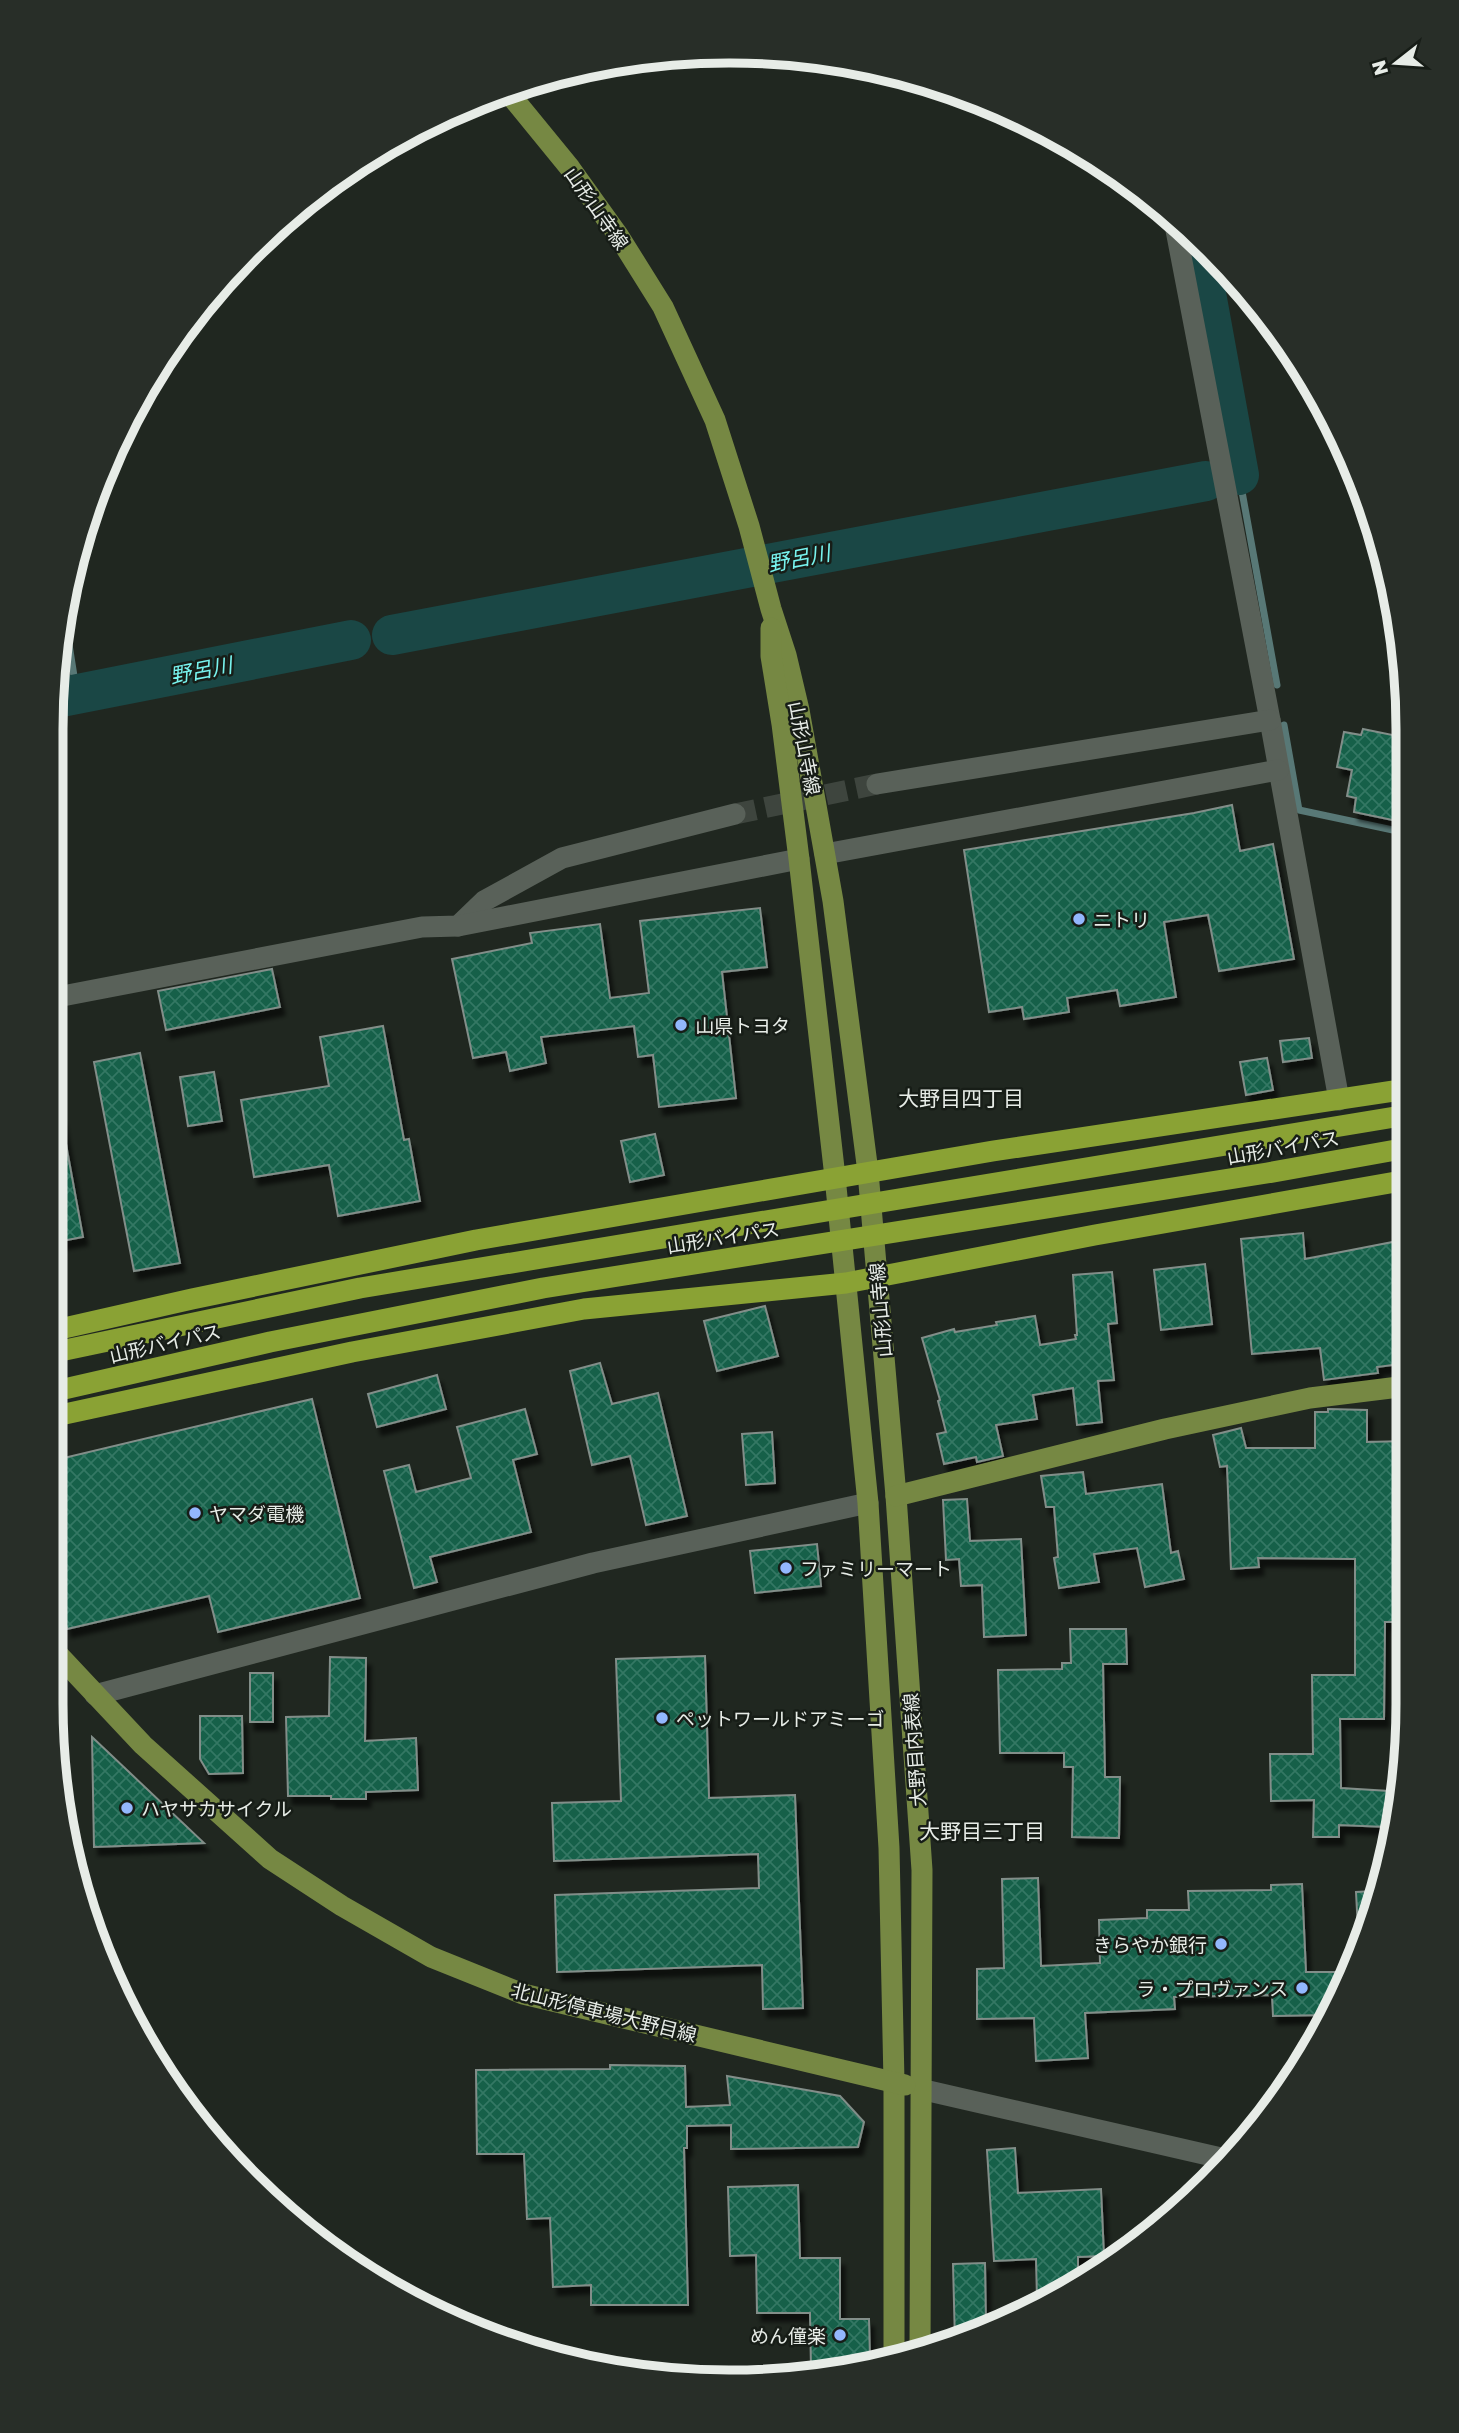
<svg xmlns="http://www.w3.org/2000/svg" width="1459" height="2433" font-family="'Golos Text','Noto Sans JP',sans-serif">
<defs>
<pattern id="building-cross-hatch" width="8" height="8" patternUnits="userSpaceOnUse" patternTransform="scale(1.75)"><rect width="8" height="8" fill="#126049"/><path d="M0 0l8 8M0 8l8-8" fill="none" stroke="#347763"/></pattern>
<filter id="shadow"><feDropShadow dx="4.5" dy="8" stdDeviation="2" flood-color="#0009"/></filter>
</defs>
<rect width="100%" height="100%" fill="#202720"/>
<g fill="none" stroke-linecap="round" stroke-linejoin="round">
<g stroke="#587876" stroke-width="7">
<path d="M1239,475L1277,685"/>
<path d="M65,619L77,695"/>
<path d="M1284,725L1299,810L1407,833"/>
</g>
<g stroke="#1a4745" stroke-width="40">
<path d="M1197,244L1239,475"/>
<path d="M392,635L1206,481"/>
<path d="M52,699L351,640"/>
</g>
</g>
<g fill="url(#building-cross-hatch)" stroke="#828e89" stroke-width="2" filter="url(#shadow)">
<path d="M1363,729L1407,738V823L1354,812L1356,798L1347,796L1352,770L1337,767L1344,732L1361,735Z"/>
<path d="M1232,805L1240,851L1273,844L1294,959L1219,971L1208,915L1164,922L1176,997L1120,1006L1117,990L1067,998L1069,1012L1024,1019L1022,1007L989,1012L964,850L1194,813Z"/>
<path d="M760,908L767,967L722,972L736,1098L659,1107L653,1055L638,1057L634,1026L541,1037L546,1063L510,1071L506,1052L473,1058L452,959L532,943L530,933L600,924L610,998L649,993L640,921Z"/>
<path d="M272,969L280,1007L166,1030L158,991Z"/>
<path d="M383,1026L404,1140L409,1139L420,1201L338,1216L329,1165L254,1177L241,1100L329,1086L320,1037Z"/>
<path d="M1309,1038L1312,1058L1283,1062L1280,1041Z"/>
<path d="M140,1053L180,1263L134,1271L94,1062Z"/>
<path d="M1267,1058L1273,1090L1246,1095L1240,1062Z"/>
<path d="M214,1072L222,1121L188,1126L180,1077Z"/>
<path d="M61,1117L83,1237L51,1243L52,1118Z"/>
<path d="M655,1134L664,1175L630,1182L621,1141Z"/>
<path d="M1303,1233L1305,1259L1403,1240L1407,1261V1363L1377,1367L1378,1373L1324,1380L1320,1348L1252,1354L1241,1239Z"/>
<path d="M1205,1264L1212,1324L1161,1330L1154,1270Z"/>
<path d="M1112,1272L1117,1323L1108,1324L1114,1380L1098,1381L1102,1422L1077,1425L1073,1388L1033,1395L1037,1419L996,1425L1003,1456L977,1462L976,1457L944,1464L937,1434L946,1432L938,1401L940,1400L922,1338L954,1329L955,1332L997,1325L996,1322L1035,1316L1040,1345L1076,1339L1075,1335H1077L1073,1275Z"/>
<path d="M765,1306L778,1356L717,1371L704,1321Z"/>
<path d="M600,1363L612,1404L658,1393L687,1516L646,1525L630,1456L592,1465L570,1371Z"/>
<path d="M437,1375L446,1409L377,1427L368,1394Z"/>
<path d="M312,1399L360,1598L218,1632L209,1596L67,1629L51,1564V1461Z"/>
<path d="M525,1409L537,1454L513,1460L531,1532L430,1557L437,1582L414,1588L384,1471L409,1465L416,1492L471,1478L457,1427Z"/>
<path d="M1328,1409L1367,1410V1442L1407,1441V1622H1385L1384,1719H1340L1341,1788L1389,1791L1387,1827L1339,1825V1837H1313L1314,1800L1271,1801L1270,1754H1313L1312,1675H1355V1559L1258,1558L1259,1567L1231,1569L1227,1466L1220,1467L1213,1435L1241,1428L1246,1448H1315V1412H1328Z"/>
<path d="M772,1432L775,1483L746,1485L742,1434Z"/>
<path d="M1083,1472L1086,1494L1162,1484L1171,1553L1178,1551L1184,1579L1145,1587L1137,1548L1094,1554L1099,1582L1059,1588L1054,1558L1058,1557L1054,1507H1046L1041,1476Z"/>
<path d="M967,1499L970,1541L1021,1539L1026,1635L984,1637L982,1585L961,1586L959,1559L946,1560L943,1500Z"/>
<path d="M817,1544L821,1586L755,1593L750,1551Z"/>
<path d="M1070,1629H1126L1127,1664H1103L1105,1777H1120L1119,1838L1072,1837L1073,1767H1064V1753H1000L998,1670L1062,1669V1663H1071Z"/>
<path d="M705,1656L709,1798L795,1795L803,2008L763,2009L762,1965L557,1972L555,1895L759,1888L758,1854L554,1861L552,1803L621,1801L616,1659Z"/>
<path d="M330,1657L366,1658L365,1741L416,1738L418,1790L366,1792V1799H331V1796H288L286,1717L329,1716Z"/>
<rect x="250" y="1673" width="23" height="49"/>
<path d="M200,1716H242L243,1773L209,1774L200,1759Z"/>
<path d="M92,1737L204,1843L94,1847Z"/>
<path d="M1038,1878L1041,1966L1100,1963L1099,1920L1147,1918V1910H1189L1188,1891L1271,1890V1885L1302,1884L1306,1972H1348L1326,2015L1273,2016L1272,1995L1174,1997L1175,2009L1085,2013L1088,2058L1036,2061L1034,2018L977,2019V1969L1004,1968L1002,1879Z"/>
<path d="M1375,1891L1376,1903L1372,1922L1359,1949L1356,1892Z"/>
<path d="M610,2065L685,2066L686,2107L730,2105L727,2076L840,2096L864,2122L858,2147L731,2149V2125L687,2126V2148H684L688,2305H591V2285L553,2287L550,2218L527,2219L524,2154H477L476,2070L610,2069Z"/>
<path d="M1015,2148L1018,2193L1101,2189L1104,2256L1078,2257V2277L1037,2299L1036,2259L994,2261L987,2150Z"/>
<path d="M798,2185L800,2258H840V2319H869L870,2359L811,2369L810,2313H757L756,2255L730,2256L728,2187Z"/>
<path d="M985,2263L986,2326L955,2342L953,2264Z"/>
</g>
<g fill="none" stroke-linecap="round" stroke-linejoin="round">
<path stroke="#3e453e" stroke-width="21" stroke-dasharray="21 10" stroke-linecap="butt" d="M735,814L877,784"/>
<g stroke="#596159" stroke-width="21">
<path d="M1175,225L1270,720L1339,1100"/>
<path d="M877,784L1270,720"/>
<path d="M825,854L1278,770"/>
<path d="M458,926L484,901L562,858L735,814"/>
<path d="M52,998L422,927L458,926L799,859"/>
<path d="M95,1695L593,1563L868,1503"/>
<path d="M920,2089L1221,2158"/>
</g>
<g stroke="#768843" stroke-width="21">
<path d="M507,91L570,168L618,235L663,307L715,420L749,526L771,609L786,655L799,710L833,901L868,1172L896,1496L922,1870L920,2351"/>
<path d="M771,628V656L782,724L799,859L835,1177L868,1503L889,1848L894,2082V2355"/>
<path d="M896,1496L1165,1429L1310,1398L1407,1386"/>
<path d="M51,1647L143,1745L270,1859L342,1906L431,1957L523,1994L905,2085"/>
</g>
<g stroke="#8aa234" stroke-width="21">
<path d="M51,1331L192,1299L476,1240L993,1151L1407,1089"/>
<path d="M51,1353L360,1288L1407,1115"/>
<path d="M51,1392L270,1342L543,1288L1267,1173L1407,1148"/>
<path d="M51,1417L352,1352L584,1309L846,1283L1095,1235L1407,1180"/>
</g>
</g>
<g fill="#93b7fd" stroke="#171d17" stroke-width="2.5">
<circle cx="1079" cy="919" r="7"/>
<circle cx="681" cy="1025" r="7"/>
<circle cx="195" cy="1513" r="7"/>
<circle cx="786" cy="1568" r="7"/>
<circle cx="662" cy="1718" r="7"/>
<circle cx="127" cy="1808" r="7"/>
<circle cx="1221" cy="1944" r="7"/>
<circle cx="1302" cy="1988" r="7"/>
<circle cx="840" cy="2335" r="7"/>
</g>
<g text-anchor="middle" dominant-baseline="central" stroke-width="5" stroke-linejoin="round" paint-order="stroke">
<g font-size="19" fill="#e7ece7" stroke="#171d17">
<text transform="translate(597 208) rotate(55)">山形山寺線</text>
<text transform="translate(805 748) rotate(79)">山形山寺線</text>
<text transform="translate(1283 1147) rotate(-10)">山形バイパス</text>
<text transform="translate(723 1237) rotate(-9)">山形バイパス</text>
<text transform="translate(880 1310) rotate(-95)">山形山寺線</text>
<text transform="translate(165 1343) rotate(-13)">山形バイパス</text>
<text transform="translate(914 1750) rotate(-94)">大野目内表線</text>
<text transform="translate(604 2012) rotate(14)">北山形停車場大野目線</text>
</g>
<g font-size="19" fill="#e7ece7" stroke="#171d17" text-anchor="start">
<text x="1093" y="919">ニトリ</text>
<text x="695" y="1025">山県トヨタ</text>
<text x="209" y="1513">ヤマダ電機</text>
<text x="800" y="1568">ファミリーマート</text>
<text x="676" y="1718">ペットワールドアミーゴ</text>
<text x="141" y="1808">ハヤサカサイクル</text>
<text x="1207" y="1944" text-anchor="end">きらやか銀行</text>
<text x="1288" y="1988" text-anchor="end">ラ・プロヴァンス</text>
<text x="826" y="2335" text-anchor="end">めん僮楽</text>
</g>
<g font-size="21" font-style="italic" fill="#78f4ef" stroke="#171d17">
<text transform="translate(799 558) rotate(-11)">野呂川</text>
<text transform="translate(201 670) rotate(-11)">野呂川</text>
</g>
<g font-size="21" fill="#e7ece7" stroke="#171d17">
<text x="961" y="1098">大野目四丁目</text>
<text x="982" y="1831">大野目三丁目</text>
</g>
</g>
<path d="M0 0H1459V2433H0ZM729 63H730A666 666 0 0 1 1396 729V1704A666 666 0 0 1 730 2370H729A666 666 0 0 1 63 1704V729A666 666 0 0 1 729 63Z" fill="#282e28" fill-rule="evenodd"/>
<path fill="none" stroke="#e7ece7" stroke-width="9" d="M729 63H730A666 666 0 0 1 1396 729V1704A666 666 0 0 1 730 2370H729A666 666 0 0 1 63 1704V729A666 666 0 0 1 729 63Z"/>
<g transform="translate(1396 63) rotate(253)" stroke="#171d17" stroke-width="5" paint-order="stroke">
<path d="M0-5L12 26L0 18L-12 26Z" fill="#e7ece7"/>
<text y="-10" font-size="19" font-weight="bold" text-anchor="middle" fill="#e7ece7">N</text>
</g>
</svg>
